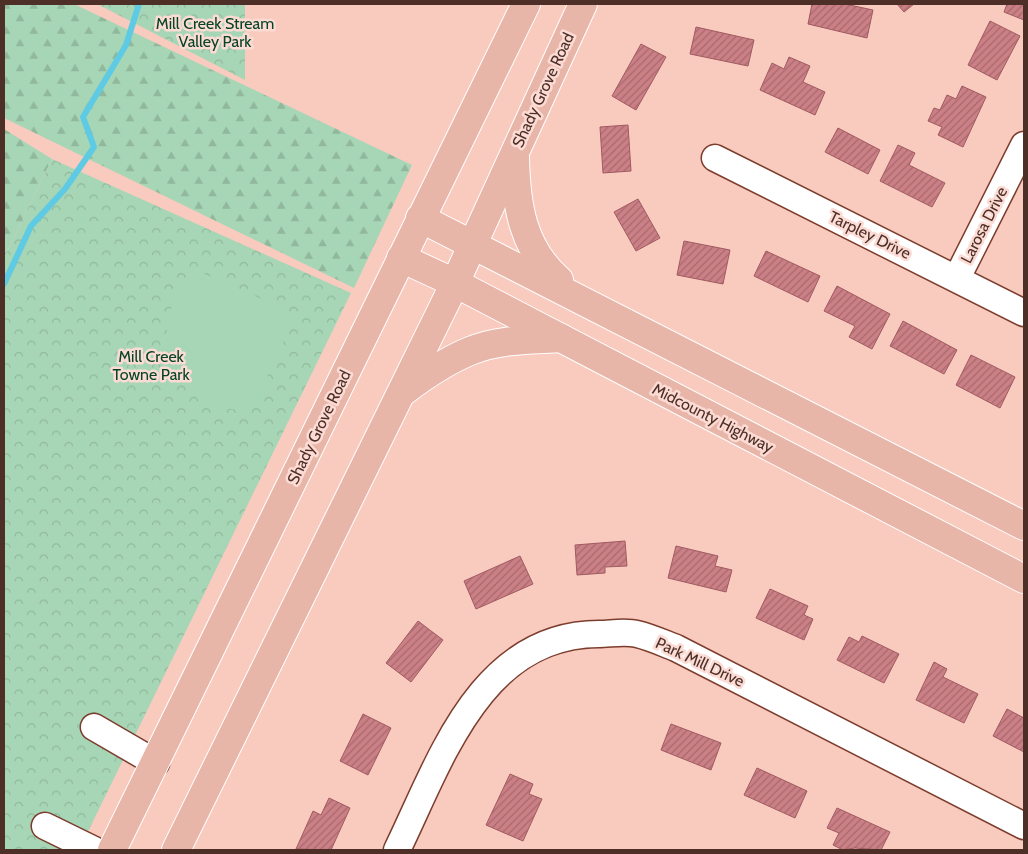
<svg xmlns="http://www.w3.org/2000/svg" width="1028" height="854" font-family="Cabin,sans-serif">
<defs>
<pattern id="forest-firs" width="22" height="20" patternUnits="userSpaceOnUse" patternTransform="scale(1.25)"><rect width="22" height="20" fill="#a7d6b6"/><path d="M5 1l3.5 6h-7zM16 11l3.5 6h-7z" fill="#91b89c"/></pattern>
<pattern id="park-crowns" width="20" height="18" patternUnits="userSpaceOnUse" patternTransform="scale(1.25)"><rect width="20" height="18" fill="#a7d6b6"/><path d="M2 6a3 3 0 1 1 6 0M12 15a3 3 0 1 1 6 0" fill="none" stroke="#91b89c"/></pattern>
<pattern id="building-hatch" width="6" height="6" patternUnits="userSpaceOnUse" patternTransform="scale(1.25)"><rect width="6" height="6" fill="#cb8086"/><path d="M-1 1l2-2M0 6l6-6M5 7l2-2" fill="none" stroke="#a7696e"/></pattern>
</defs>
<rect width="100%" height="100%" fill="#f9cabe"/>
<g fill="url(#forest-firs)">
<path d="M4,4H74L412,165L354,288L4,118Z"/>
<path d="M4,129L52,159L4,258Z"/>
</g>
<g fill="url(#park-crowns)">
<path d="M97,4H245V80Z"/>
<path d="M52,159L351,293L79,850H4V258Z"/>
</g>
<path fill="#a7d6b6" d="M200,272L296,314L254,405C247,407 238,410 231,409C186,403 153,345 173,304C178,292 192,281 200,272Z"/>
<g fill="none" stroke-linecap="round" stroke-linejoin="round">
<path stroke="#5fcae3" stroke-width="6" d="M4,284L31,226L65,189L94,147L83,117L126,45L139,4"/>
</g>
<g fill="url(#building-hatch)" stroke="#a05a60">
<path d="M812,4H845L873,10L867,38L808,24Z"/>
<path d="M897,4H914L904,12Z"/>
<path d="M1007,4H1024V20L1004,12Z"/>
<path d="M990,21L1020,36L997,80L968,65Z"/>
<path d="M696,27L754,40L748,66L690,54Z"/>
<path d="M641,44L666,57L636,110L612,96Z"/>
<path d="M789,57L810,66L803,82L825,92L815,115L760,90L772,63L784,69Z"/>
<path d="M962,86L986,97L963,147L938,135L942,127L928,121L934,108L940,110L947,95L956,99Z"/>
<path d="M628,125L631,171L603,173L600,127Z"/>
<path d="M838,128L880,150L868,174L825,152Z"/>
<path d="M898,145L915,153L909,165L945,183L932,207L880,181Z"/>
<path d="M638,199L660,238L636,251L614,212Z"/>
<path d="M684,241L730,250L723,284L677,275Z"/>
<path d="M766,251L820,276L808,302L754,276Z"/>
<path d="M837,286L890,314L872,349L849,337L855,326L824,311Z"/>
<path d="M903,321L957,350L944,374L890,346Z"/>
<path d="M971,355L1015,377L1000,408L956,385Z"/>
<path d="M625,541L627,566L605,567V573L577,575L575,545Z"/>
<path d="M676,546L718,556L715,566L732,570L726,592L668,578Z"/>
<path d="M520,556L533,584L476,609L464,581Z"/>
<path d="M770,589L808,606L804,615L813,619L804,640L756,618Z"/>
<path d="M418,621L443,640L411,682L386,663Z"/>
<path d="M862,636L899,654L884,683L837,660L849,637L859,642Z"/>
<path d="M934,662L947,669L943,677L978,694L964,723L916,700Z"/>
<path d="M1007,709L1024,718V752L993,736Z"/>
<path d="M363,714L391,728L368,775L340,761Z"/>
<path d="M671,724L721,743L711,770L661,750Z"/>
<path d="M757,768L807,791L795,818L744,795Z"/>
<path d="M510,774L533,784L529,794L542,799L523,841L486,825Z"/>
<path d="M329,798L350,808L331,850L296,849L313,811L321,815Z"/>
<path d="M837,808L890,832L881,850L855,848L843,850L833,845L839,833L827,828Z"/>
</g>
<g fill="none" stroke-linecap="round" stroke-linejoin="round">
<g stroke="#7c3d2d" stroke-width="29">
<g id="minor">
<path d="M715,158L1024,313"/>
<path d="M957,278L1024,145"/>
<path d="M94,727L156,763"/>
<path d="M45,826L94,850"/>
<path d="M397,850C440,762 480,634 599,634C610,634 625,631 637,634C650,637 663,643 676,648L1024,826"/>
</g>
</g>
<g stroke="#fff" stroke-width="30">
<g id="major">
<path d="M515,158C516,204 522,248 559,280"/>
<path d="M420,218L1024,526"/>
<path d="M401,258L455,283L1024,579"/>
<path d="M404,391C425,375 446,361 470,351C498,339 531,340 561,338"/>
<path d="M112,850L526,4"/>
<path d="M176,850L455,283L583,4"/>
</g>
</g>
<use href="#minor" stroke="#fff" stroke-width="26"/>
<use href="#major" stroke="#e8b5a9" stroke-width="28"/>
</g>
<g text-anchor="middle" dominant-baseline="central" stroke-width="5" stroke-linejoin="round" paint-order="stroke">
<g font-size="16" fill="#054425" stroke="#fbdbd3">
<text x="215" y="23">Mill Creek Stream<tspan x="215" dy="18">Valley Park</tspan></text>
<text x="151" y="356">Mill Creek<tspan x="151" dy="18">Towne Park</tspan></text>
</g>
<g font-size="16" fill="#4d2f27" stroke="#fbdbd3">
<text transform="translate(543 90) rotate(-65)">Shady Grove Road</text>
<text transform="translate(984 225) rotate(-63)">Larosa Drive</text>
<text transform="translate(870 235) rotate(26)">Tarpley Drive</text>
<text transform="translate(713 418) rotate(27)">Midcounty Highway</text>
<text transform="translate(319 427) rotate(-64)">Shady Grove Road</text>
<text transform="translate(700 662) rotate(25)">Park Mill Drive</text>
</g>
</g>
<rect width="1028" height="854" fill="none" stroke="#4d2f27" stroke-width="10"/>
</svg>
